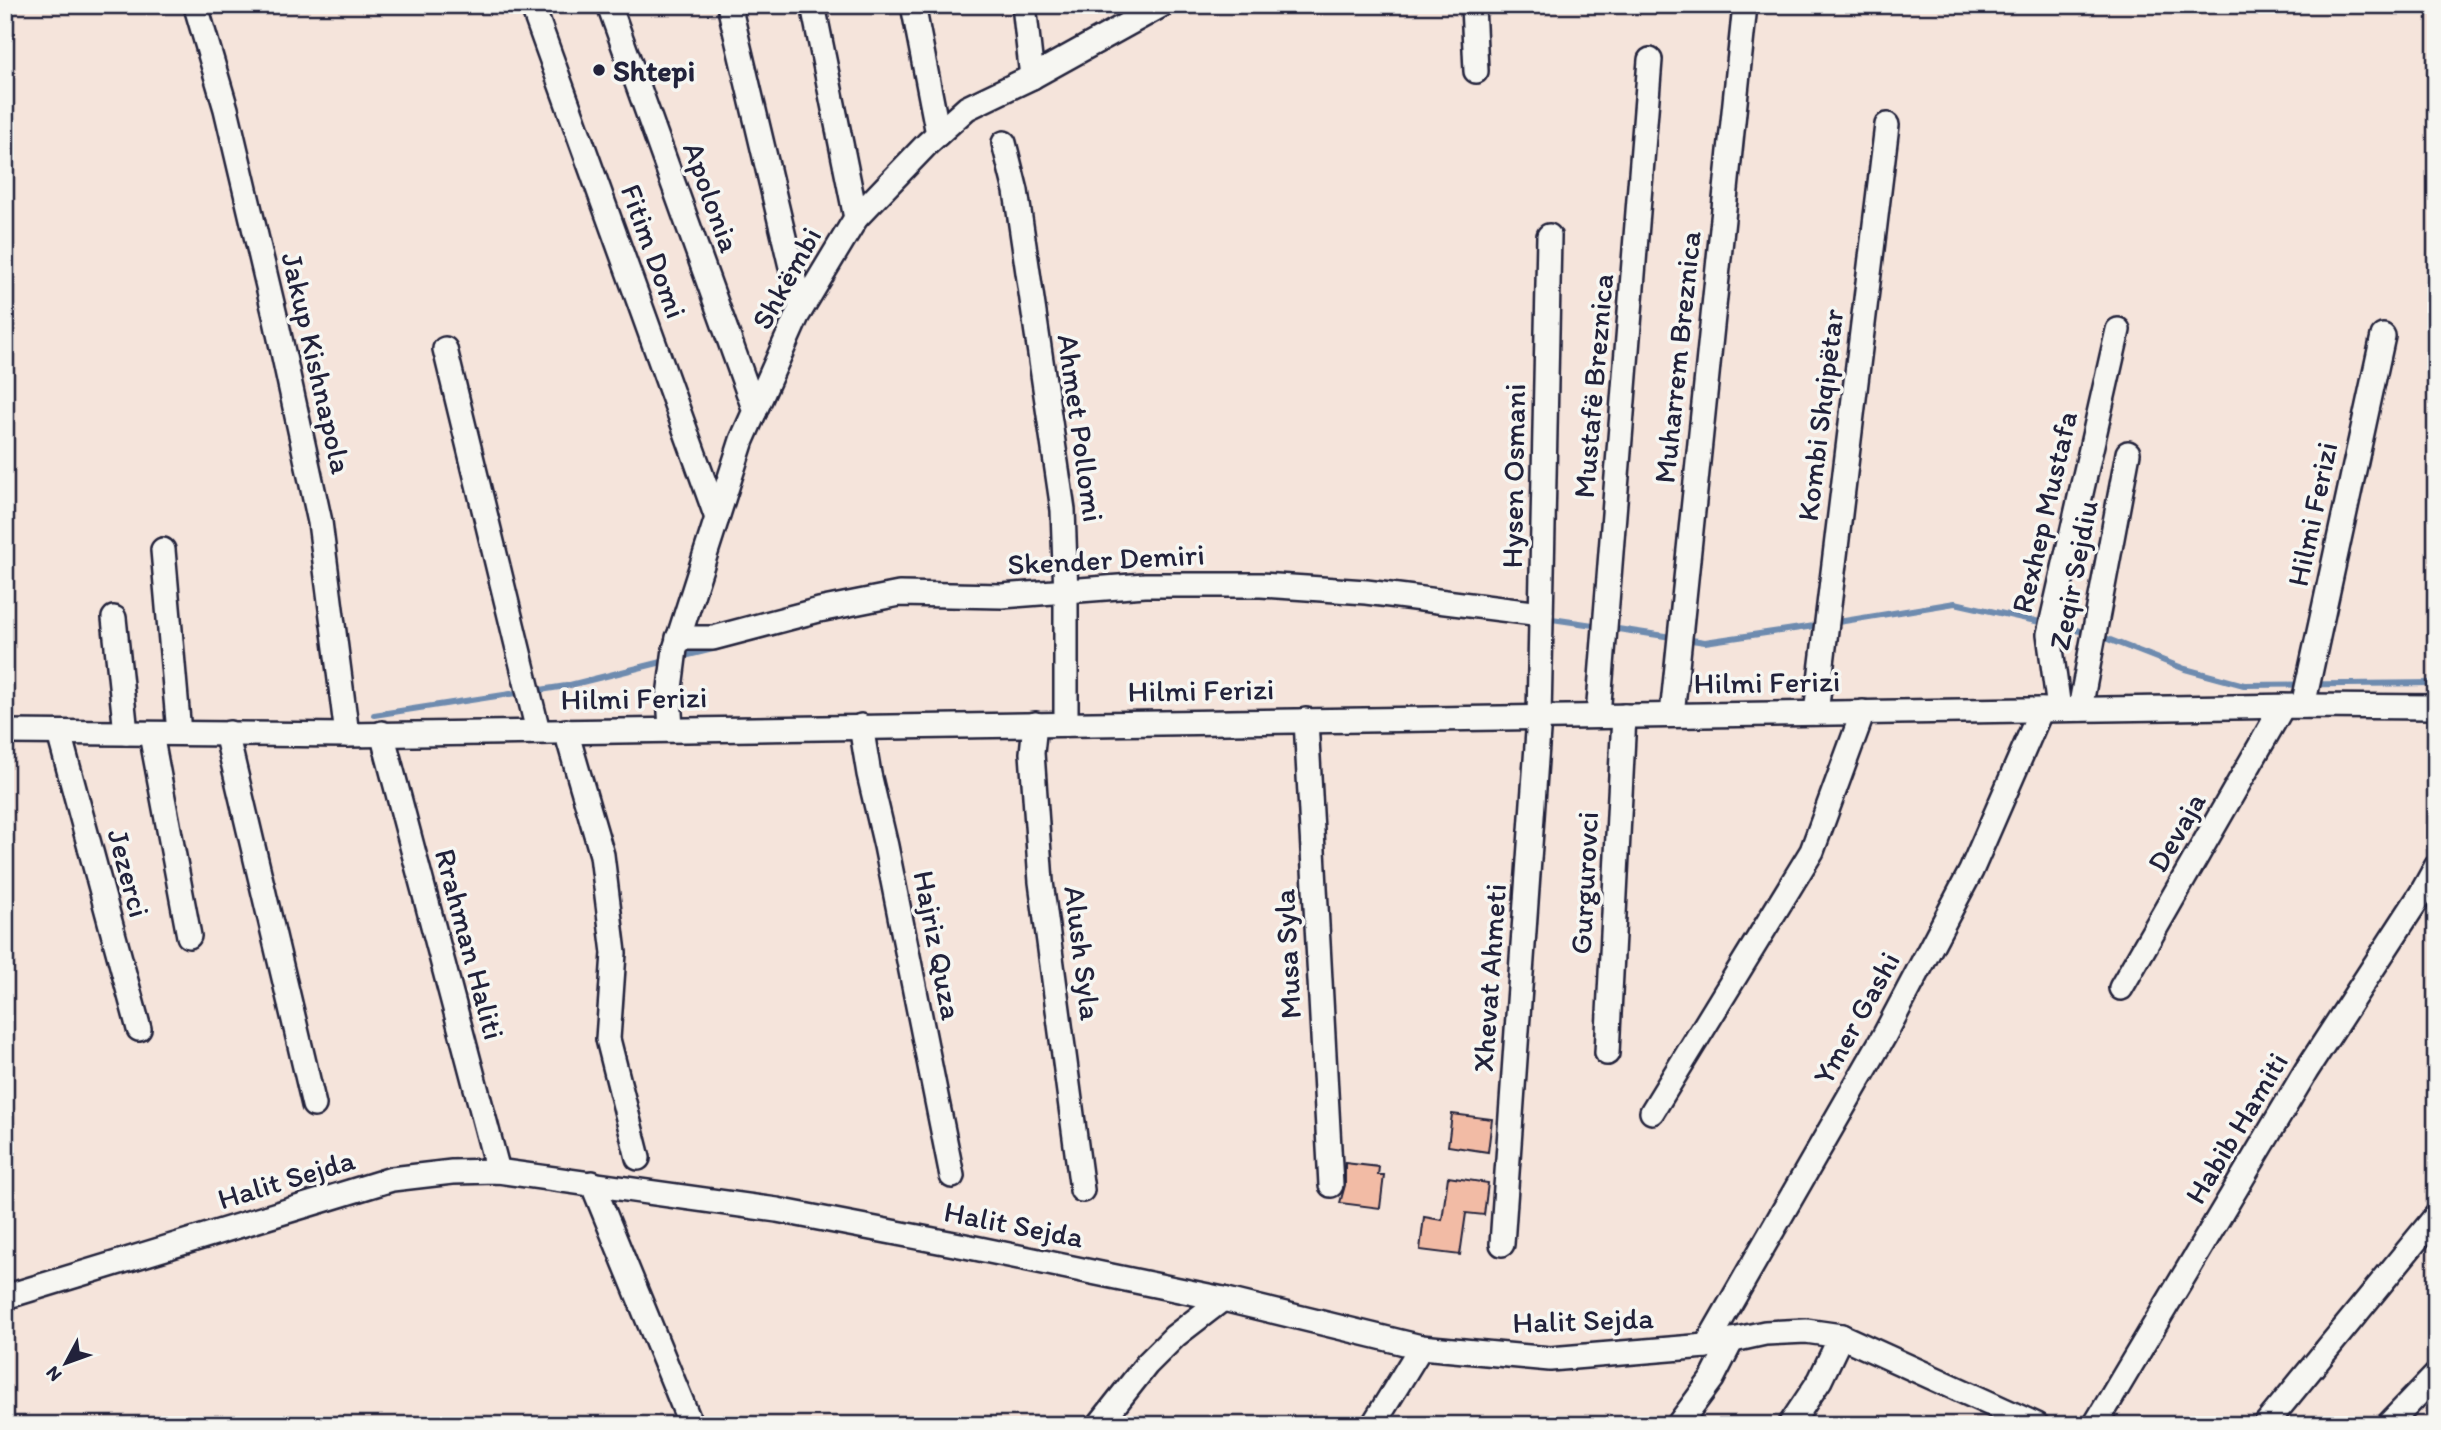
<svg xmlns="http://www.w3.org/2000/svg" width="2441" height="1430" font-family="Itim,sans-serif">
<rect width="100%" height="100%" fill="#f5e4db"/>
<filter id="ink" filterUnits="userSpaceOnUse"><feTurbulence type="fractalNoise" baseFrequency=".0143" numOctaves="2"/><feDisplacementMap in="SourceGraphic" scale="14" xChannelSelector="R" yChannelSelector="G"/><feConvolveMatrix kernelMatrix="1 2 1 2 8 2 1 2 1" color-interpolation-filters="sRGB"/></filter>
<g filter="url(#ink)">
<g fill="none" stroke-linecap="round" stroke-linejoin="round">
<g stroke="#6e8baf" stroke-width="6">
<path d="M1545,618L1600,626"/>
<path d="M1832,623L1955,603L2089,633"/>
<path d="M1611,628L1705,642L1821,625"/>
<path d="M2100,636L2185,669L2244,685L2436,683"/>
<path d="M680,657L717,648"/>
<path d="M534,691L566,686L670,660"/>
<path d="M374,715L523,692"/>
</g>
</g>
<g fill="#f2bba5" stroke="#22223b" stroke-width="2">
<path d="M1452,1114L1492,1119L1488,1152L1448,1146Z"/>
<path d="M1345,1163L1379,1167L1378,1175H1384L1380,1208L1340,1203L1345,1185Z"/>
<path d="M1448,1177L1488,1183L1484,1215L1466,1213L1460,1255L1420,1250L1424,1217L1442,1220Z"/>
</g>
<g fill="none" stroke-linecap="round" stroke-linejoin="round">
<g stroke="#22223b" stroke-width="28">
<g id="minor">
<path d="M532,5L717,518"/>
<path d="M609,5L755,411"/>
<path d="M729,5L801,309"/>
<path d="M813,5L856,218"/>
<path d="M913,5L938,134"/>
<path d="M1024,5L1032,77"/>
<path d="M1473,5L1476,71"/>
<path d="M197,10L226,109L276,320L320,522L347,735"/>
<path d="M1004,143L1016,191L1063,510L1066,595V724"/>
<path d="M445,349L538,731"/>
<path d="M163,550L179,733"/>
<path d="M114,618L126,733"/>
<path d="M678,638H713L819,610L899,594L1002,596L1145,585H1261L1366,592L1541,614"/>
<path d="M2303,706L2383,336"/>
<path d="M2059,709L2049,634L2118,330"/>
<path d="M2080,709L2128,453"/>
<path d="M1816,713L1887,125"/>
<path d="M1672,715L1745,5"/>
<path d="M1598,716L1650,60"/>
<path d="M1306,720L1331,1185"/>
<path d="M1035,724L1032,753L1041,882L1082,1190"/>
<path d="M861,726L869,774L886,846L952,1176"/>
<path d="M671,729L669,696L675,649L742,440L797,316L856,218L928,143L967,108L1032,77L1162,5"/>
<path d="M566,731L602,855L614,953L608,1039L638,1158"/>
<path d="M5,732L347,735L2303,706L2436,707"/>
<path d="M59,733L139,1029"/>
<path d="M229,733L228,741L314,1105"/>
<path d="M382,733L498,1171"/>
<path d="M151,734L189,936"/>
<path d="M2121,988L2283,706"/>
<path d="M1607,1053L1624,716"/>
<path d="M1652,1112L1812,851L1863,712"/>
<path d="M592,1183L691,1425"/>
<path d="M1502,1244L1539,717L1549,236"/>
<path d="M5,1297L392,1179L452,1172L498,1171L777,1210L965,1246L1223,1299L1421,1347L1550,1359L1706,1346L1765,1333L1806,1331L1841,1336L1820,1380L1790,1425"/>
<path d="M1841,1336L2037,1425"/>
<path d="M1706,1346L1884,1036L1971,871L2041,710"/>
<path d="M1099,1425L1147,1364L1175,1336L1223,1299"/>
<path d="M1373,1425L1421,1347"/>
<path d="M1678,1425L1712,1379L1732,1340"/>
<path d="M2095,1425L2306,1071L2421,894L2436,867"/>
<path d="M2265,1425L2436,1216"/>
<path d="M2388,1425L2436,1375"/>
</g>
</g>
<use href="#minor" stroke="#f6f6f2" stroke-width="23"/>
</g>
</g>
<circle fill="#22223b" stroke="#f6f6f2" stroke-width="2.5" cx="599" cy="70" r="7"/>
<g text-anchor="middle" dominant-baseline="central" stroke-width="7" stroke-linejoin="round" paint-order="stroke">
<g font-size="30" font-weight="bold" fill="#22223b" stroke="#f6f6f2" text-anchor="start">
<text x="613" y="70">Shtepi</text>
</g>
<g font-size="30" fill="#22223b" stroke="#f6f6f2">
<text transform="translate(712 197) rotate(70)">Apolonia</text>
<text transform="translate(654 251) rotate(70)">Fitim Domi</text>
<text transform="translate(786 278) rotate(-61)">Shkëmbi</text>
<text transform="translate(1677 357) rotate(-84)">Muharrem Breznica</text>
<text transform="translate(317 363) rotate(77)">Jakup Kishnapola</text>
<text transform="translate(1593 386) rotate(-85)">Mustafë Breznica</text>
<text transform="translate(1820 415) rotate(-83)">Kombi Shqipëtar</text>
<text transform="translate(1081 428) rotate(82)">Ahmet Pollomi</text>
<text transform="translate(1513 476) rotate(-89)">Hysen Osmani</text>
<text transform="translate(2044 512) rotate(-77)">Rexhep Mustafa</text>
<text transform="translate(2312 514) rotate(-78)">Hilmi Ferizi</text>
<text transform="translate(1106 559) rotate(-3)">Skender Demiri</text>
<text transform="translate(2073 575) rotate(-79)">Zeqir Sejdiu</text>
<text transform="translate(1767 682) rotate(-1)">Hilmi Ferizi</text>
<text transform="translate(1201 690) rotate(-1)">Hilmi Ferizi</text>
<text transform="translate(634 698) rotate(-1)">Hilmi Ferizi</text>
<text transform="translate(2176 832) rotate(-60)">Devaja</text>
<text transform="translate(129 873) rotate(75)">Jezerci</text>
<text transform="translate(1584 883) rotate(-87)">Gurgurovci</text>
<text transform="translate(470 944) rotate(75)">Rrahman Haliti</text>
<text transform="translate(938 945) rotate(79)">Hajriz Quza</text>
<text transform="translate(1083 953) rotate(83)">Alush Syla</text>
<text transform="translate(1287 954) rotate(-93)">Musa Syla</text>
<text transform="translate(1489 978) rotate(-86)">Xhevat Ahmeti</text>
<text transform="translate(1856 1018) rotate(-61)">Ymer Gashi</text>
<text transform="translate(2236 1128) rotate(-59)">Habib Hamiti</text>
<text transform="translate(286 1179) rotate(-17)">Halit Sejda</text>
<text transform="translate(1014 1224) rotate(11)">Halit Sejda</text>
<text transform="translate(1583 1320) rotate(-2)">Halit Sejda</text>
</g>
</g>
<rect width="2441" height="1430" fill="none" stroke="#f6f6f2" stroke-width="28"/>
<rect x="14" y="14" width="2413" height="1402" fill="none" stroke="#22223b" stroke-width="2.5" filter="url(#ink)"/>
<g transform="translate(66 1363) rotate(229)" stroke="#f6f6f2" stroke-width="5" paint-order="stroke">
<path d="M0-5L12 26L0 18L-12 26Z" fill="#22223b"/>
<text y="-10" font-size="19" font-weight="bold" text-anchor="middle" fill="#22223b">N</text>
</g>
</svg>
